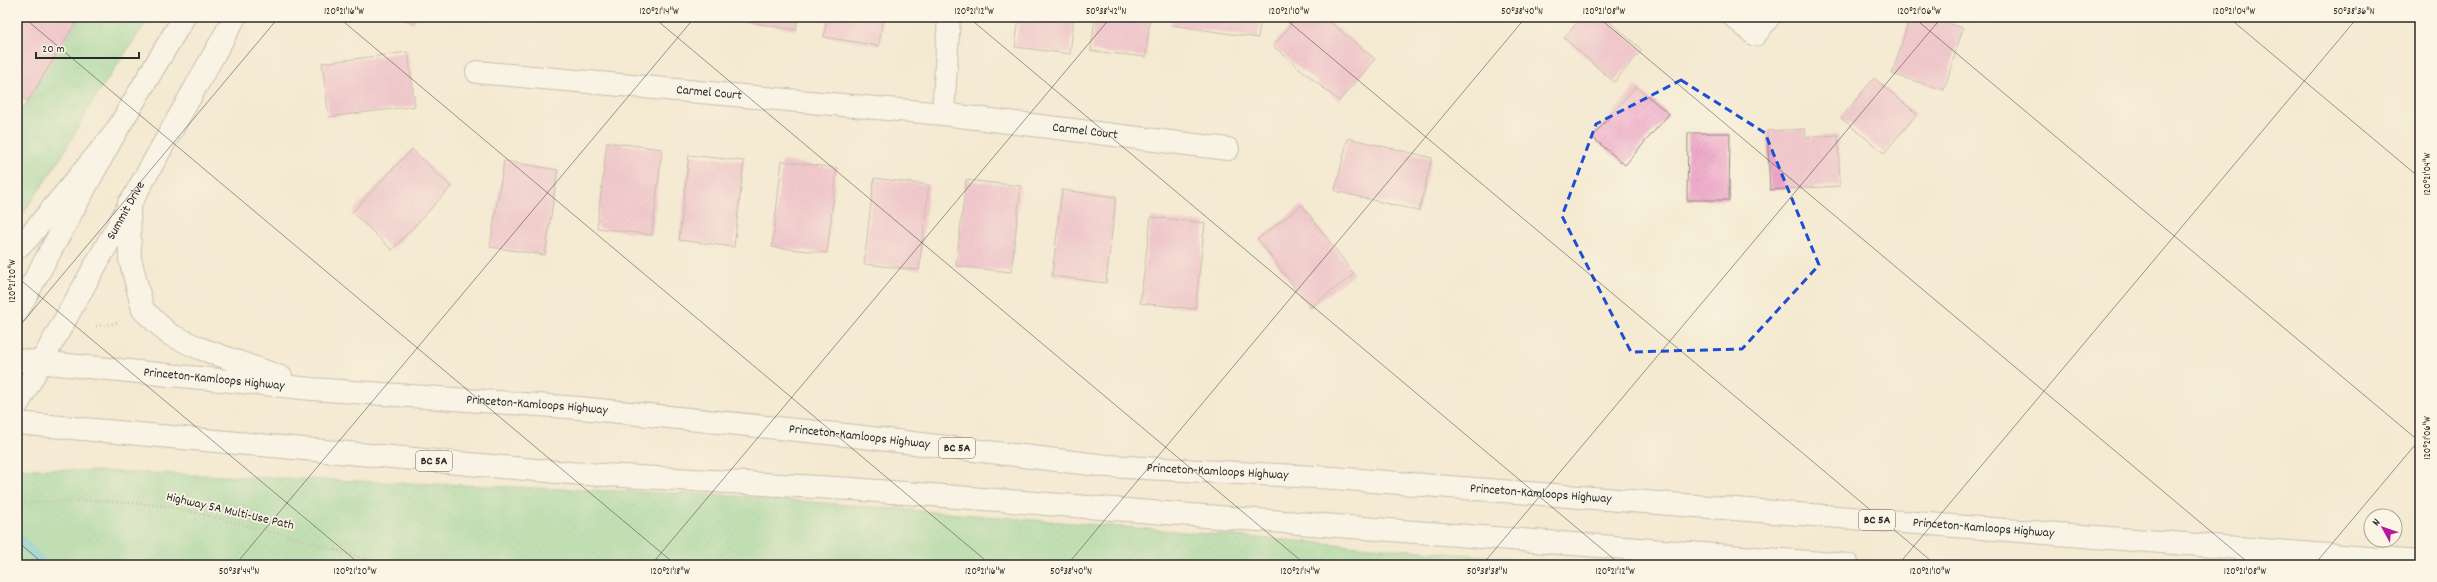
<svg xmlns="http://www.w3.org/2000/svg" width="2437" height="582" font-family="Dekko,sans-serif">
<defs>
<pattern id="grass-tufts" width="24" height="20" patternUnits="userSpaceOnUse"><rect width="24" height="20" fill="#85d290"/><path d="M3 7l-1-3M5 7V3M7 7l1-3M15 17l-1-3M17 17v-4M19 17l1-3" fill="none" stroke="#73b47c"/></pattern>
<pattern id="park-dots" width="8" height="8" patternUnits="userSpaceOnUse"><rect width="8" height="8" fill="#85d290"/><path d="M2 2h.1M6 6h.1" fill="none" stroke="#73b47c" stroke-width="1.8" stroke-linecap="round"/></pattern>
<pattern id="building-hatch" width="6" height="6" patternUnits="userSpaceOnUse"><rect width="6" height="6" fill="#eea3c7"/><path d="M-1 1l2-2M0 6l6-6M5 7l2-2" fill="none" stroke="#cc8cab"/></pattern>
</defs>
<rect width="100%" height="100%" fill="#fcf5e5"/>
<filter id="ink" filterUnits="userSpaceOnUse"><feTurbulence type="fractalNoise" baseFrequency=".025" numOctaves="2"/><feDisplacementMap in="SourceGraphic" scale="8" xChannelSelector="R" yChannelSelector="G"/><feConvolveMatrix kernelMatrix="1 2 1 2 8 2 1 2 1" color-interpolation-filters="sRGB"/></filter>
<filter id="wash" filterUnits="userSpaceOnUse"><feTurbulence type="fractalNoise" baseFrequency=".012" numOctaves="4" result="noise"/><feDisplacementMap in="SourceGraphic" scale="16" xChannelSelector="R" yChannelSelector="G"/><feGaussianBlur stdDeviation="0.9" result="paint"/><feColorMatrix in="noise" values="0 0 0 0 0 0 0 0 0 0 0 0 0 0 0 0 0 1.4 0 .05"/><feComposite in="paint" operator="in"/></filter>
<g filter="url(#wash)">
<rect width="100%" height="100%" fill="#f4ead1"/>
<path fill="url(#grass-tufts)" stroke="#587e5e" d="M79,17H150L94,99L62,156L17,223V118Z"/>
<path fill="url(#park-dots)" stroke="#587e5e" d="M17,468L723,495L1597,565H17Z"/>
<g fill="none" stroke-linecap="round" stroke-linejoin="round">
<path stroke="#56c0d2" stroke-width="10" d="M17,536L43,565"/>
</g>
<g id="blocks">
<g fill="url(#building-hatch)">
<path d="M17,17H79L28,101L17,95Z"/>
<path d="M402,17H418L413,24Z"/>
<path d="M742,17H798L796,30L742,21Z"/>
<path d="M827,17H883L879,46L824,37Z"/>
<path d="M1019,17H1074L1070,54L1015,47Z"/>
<path d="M1095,17H1150L1146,57L1091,51Z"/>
<path d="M1173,17H1261L1258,38L1172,25Z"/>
<path d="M1297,17H1324L1375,59L1339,101L1273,46Z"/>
<path d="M1582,17H1604L1642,50L1614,82L1564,38Z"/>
<path d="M1910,17H1927L1963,28L1944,90L1892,74Z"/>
<path d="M408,52L415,106L329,117L322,63Z"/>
<path d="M1874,78L1917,114L1884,153L1841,118Z"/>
<path d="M1636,86L1669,114L1625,165L1592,137Z"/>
<path d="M1805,129L1806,137L1838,135L1840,186L1770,190L1767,131Z"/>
<path d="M1688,133H1730L1729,200H1687Z"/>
<path d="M1348,138L1432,158L1419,211L1335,191Z"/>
<path d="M607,142L662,149L652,235L597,228Z"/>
<path d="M412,149L451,187L392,250L352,212Z"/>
<path d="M689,155L744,161L734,247L679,240Z"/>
<path d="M504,161L558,170L545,255L490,247Z"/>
<path d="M782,161L837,168L827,253L772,247Z"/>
<path d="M874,178L929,185L919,270L864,264Z"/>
<path d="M966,180L1021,186L1011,272L956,266Z"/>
<path d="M1062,190L1116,197L1106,283L1052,276Z"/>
<path d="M1302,205L1354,274L1310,308L1258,239Z"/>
<path d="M1151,217L1205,223L1195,309L1140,303Z"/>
</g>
</g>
</g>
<g filter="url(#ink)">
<use href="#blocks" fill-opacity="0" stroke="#908a7e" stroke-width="1"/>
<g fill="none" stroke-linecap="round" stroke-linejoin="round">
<g stroke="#908a7e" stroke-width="24">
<g id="street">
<path d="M1734,17L1755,35L1769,17"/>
<path id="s1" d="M477,72L943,114L1228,149"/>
<path d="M943,114L949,17"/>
</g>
</g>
<g stroke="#908a7e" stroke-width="24">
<g id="secondary">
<path d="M17,312L115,133L184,17"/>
<path id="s2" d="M17,405L235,17"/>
</g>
</g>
<g stroke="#908a7e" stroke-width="24">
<g id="primary">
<path d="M129,203L130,259L143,310L169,334L199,348L281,377"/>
<path d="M17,248L28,238L115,133"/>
<path id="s3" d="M17,360L312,389L580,408L846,435L1107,466L1334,478L2420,562"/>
<path d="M17,423L569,473L852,489L1848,565"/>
</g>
</g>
<g stroke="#908a7e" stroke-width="2.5" stroke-dasharray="1 3" stroke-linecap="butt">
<path d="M96,326L117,323"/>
<path d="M17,503L92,500L169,506L292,537L387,565"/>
<path d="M17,526L18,503"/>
</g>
<use href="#street" stroke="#fff" stroke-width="22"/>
<use href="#secondary" stroke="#fff" stroke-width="22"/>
<use href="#primary" stroke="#fff" stroke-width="22"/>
</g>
</g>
<path d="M0 0H2437V582H0ZM1681,80L1765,133L1819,265L1742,349L1631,352L1562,216L1596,124Z" fill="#f4ead1" fill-opacity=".55" fill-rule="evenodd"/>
<path fill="none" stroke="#1d4ed8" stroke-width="3" stroke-dasharray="8 5" stroke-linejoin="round" d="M1681,80L1765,133L1819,265L1742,349L1631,352L1562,216L1596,124Z"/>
<path fill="none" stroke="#2b2b2b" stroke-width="1" stroke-opacity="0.45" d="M23,17L676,565M338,17L991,565M653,17L1306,565M968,17L1621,565M1283,17L1936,565M1598,17L2251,565M1913,17L2420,442M2228,17L2420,178M17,277L361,565M17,329L279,17M17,541L45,565M235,565L695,17M651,565L1111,17M1067,565L1526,17M1482,565L1942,17M1898,565L2358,17M2314,565L2420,439"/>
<g text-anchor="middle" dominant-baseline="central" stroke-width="3.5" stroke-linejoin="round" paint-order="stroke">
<g fill="#fcf5e5" stroke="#6a6863" stroke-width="1">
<rect x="939" y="438" width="36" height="20" rx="3"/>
<rect x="416" y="451" width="36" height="20" rx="3"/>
<rect x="1859" y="510" width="36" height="20" rx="3"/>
</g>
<g font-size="12" font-weight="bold" fill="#2b2b2b">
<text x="957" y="448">BC 5A</text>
<text x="434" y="461">BC 5A</text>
<text x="1877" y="520">BC 5A</text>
</g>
<g font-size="13" fill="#2b2b2b" stroke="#fcf5e5">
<text stroke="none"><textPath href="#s1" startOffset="233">Carmel Court</textPath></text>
<text stroke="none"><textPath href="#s1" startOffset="611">Carmel Court</textPath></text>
<text stroke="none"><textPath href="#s2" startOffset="223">Summit Drive</textPath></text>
<text stroke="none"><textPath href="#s3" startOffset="198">Princeton-Kamloops Highway</textPath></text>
<text stroke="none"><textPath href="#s3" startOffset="522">Princeton-Kamloops Highway</textPath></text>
<text stroke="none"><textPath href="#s3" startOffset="846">Princeton-Kamloops Highway</textPath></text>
<text stroke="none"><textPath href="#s3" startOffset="1206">Princeton-Kamloops Highway</textPath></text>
<text stroke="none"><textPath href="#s3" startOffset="1530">Princeton-Kamloops Highway</textPath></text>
<text transform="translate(230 512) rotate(13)">Highway 5A Multi-Use Path</text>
<text stroke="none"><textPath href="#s3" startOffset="1974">Princeton-Kamloops Highway</textPath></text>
</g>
</g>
<rect width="2437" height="582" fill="none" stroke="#fcf5e5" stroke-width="44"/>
<g transform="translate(2383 528) rotate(310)"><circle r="19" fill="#fcf5e5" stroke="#a8a49b"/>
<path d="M0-3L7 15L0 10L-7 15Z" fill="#b5179e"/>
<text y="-6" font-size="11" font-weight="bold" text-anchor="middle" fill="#2b2b2b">N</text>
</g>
<path d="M36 52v6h103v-6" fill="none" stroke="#2b2b2b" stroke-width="2"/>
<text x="42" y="52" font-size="12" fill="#2b2b2b" stroke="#fcf5e5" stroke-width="3" paint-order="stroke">20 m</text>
<rect x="22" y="22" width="2393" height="538" fill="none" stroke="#2b2b2b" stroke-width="1.5"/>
<g font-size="10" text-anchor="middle" fill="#2b2b2b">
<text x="344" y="14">120°21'16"W</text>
<text x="659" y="14">120°21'14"W</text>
<text x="974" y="14">120°21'12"W</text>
<text x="1106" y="14">50°38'42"N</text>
<text x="1289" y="14">120°21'10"W</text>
<text x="1522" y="14">50°38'40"N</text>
<text x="1604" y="14">120°21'08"W</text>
<text x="1919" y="14">120°21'06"W</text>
<text x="2234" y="14">120°21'04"W</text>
<text x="2354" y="14">50°38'36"N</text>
<text transform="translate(2426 174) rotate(-90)" y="4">120°21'04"W</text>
<text transform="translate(11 281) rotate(-90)" y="4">120°21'20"W</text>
<text transform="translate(2426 438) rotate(-90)" y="4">120°21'06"W</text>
<text x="239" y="574">50°38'44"N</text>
<text x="355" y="574">120°21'20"W</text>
<text x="670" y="574">120°21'18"W</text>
<text x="985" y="574">120°21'16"W</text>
<text x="1071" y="574">50°38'40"N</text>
<text x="1300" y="574">120°21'14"W</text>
<text x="1487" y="574">50°38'38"N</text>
<text x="1615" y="574">120°21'12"W</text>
<text x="1930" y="574">120°21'10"W</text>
<text x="2245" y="574">120°21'08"W</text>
</g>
</svg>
